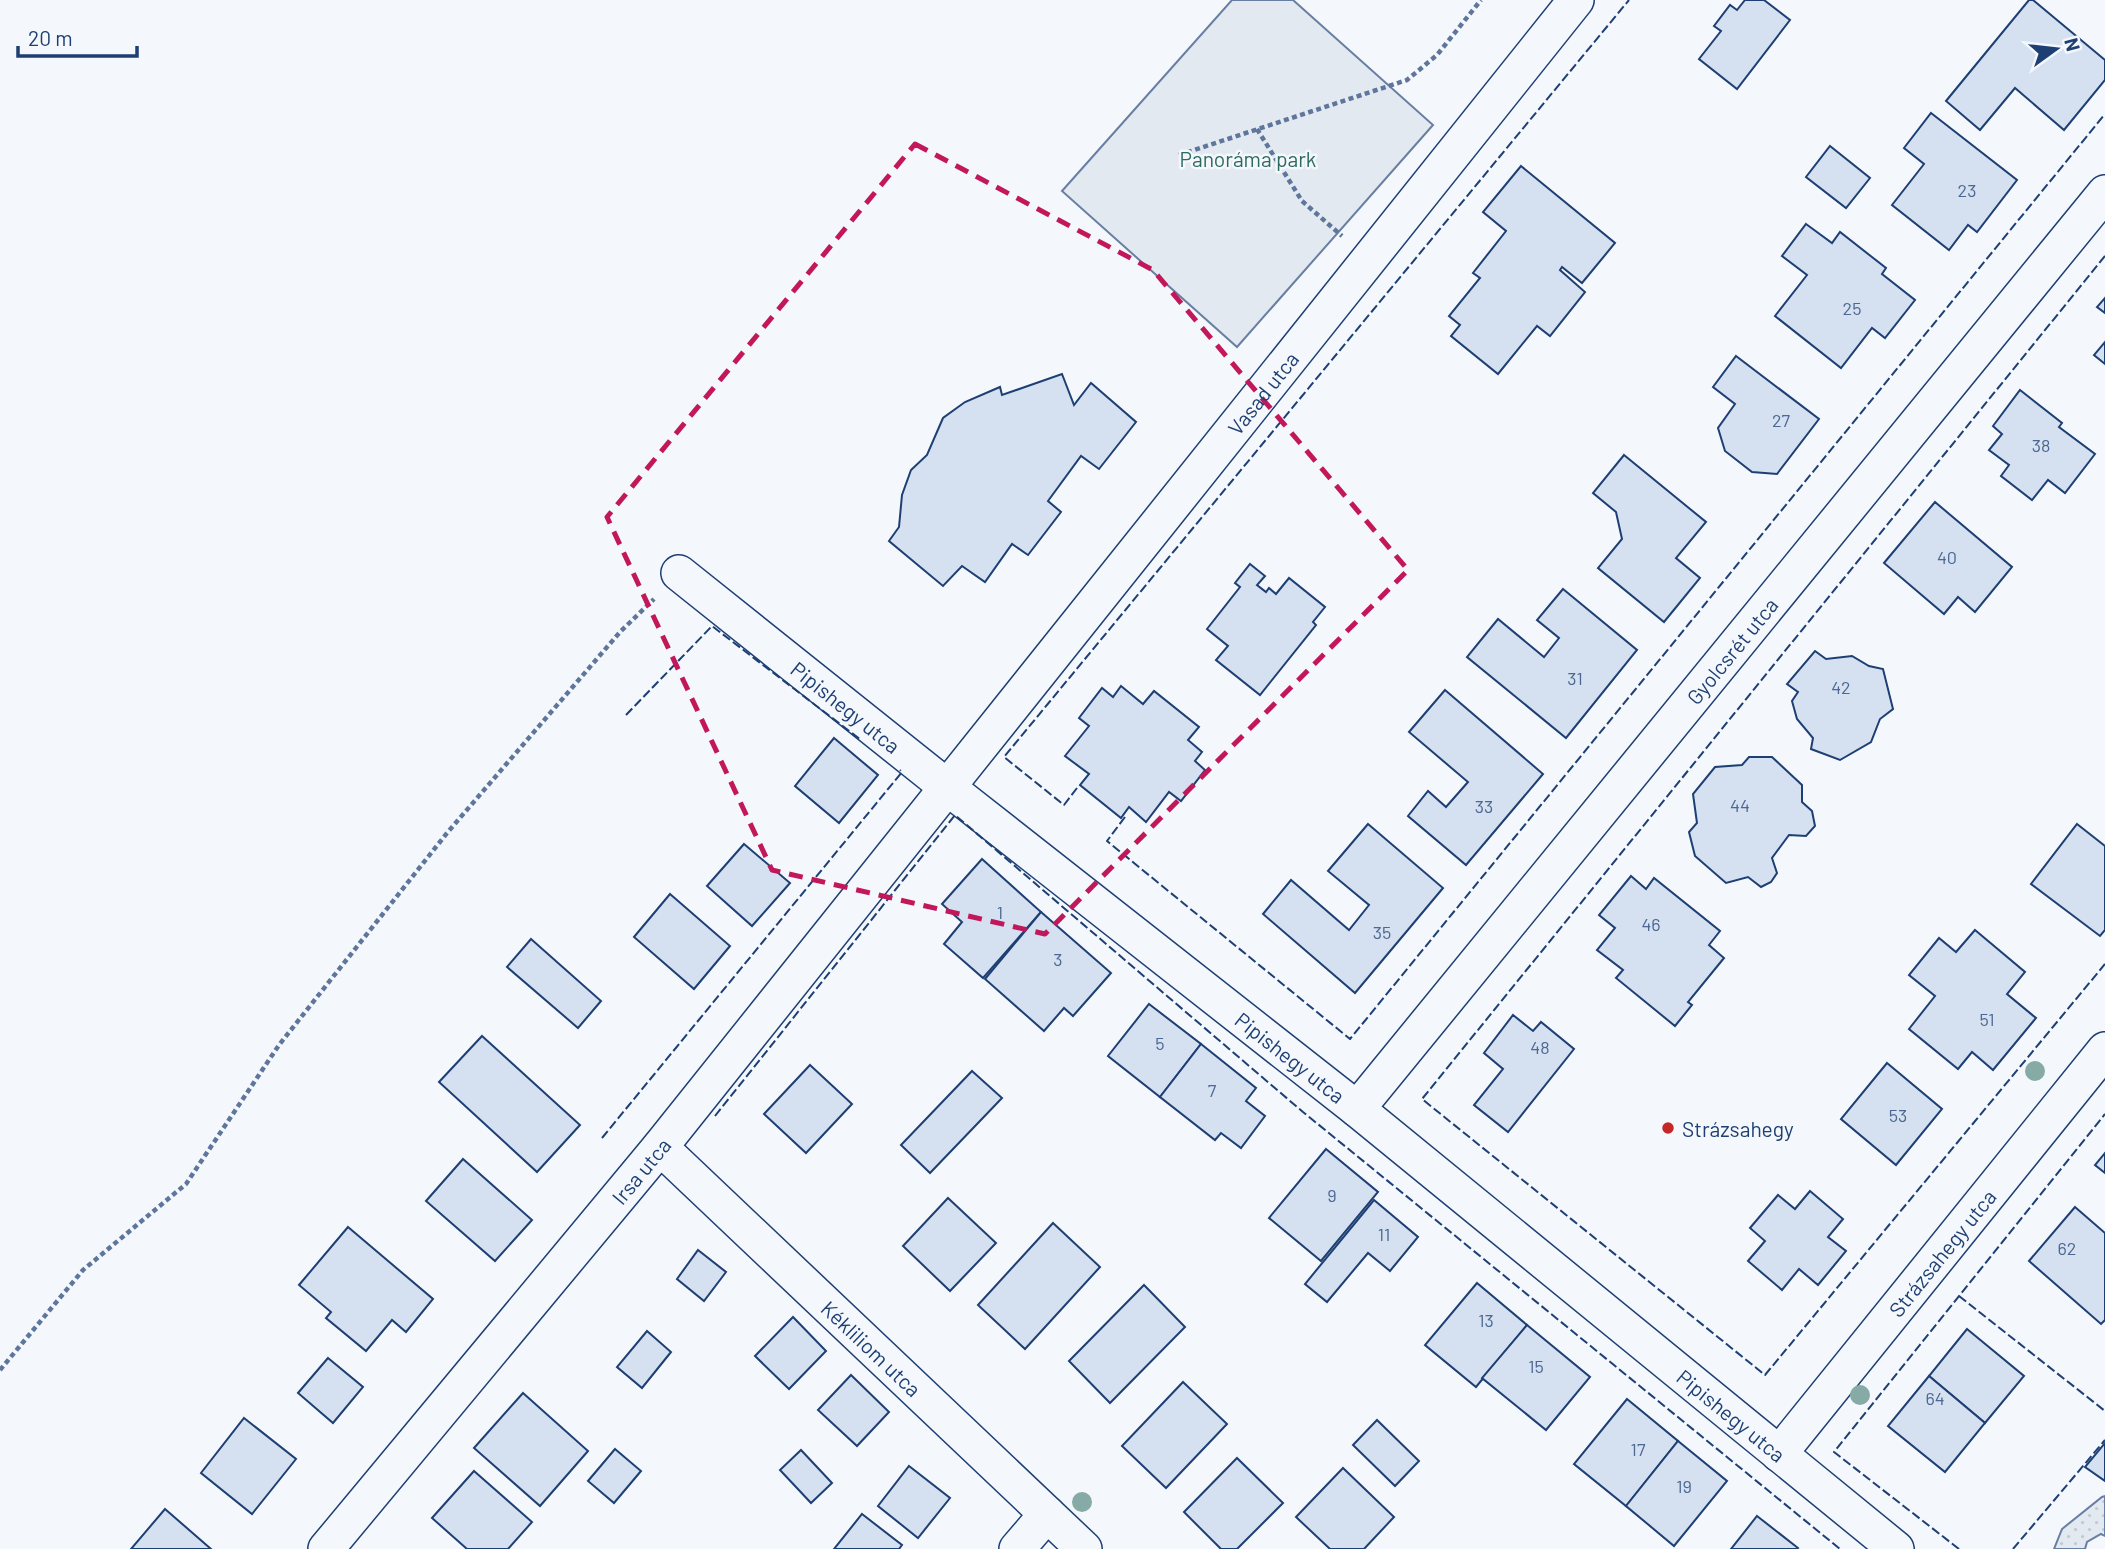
<svg xmlns="http://www.w3.org/2000/svg" width="2105" height="1549" font-family="Barlow,sans-serif">
<defs>
<pattern id="grass-dots" width="8" height="8" patternUnits="userSpaceOnUse" patternTransform="scale(1.75)"><rect width="8" height="8" fill="#e3e9f0"/><path d="M2 2h.1M6 6h.1" fill="none" stroke="#c2c9d1" stroke-width="1.8" stroke-linecap="round"/></pattern>
</defs>
<rect width="100%" height="100%" fill="#f4f7fb"/>
<path fill="url(#grass-dots)" stroke="#687fa3" stroke-width="2" d="M2105,1496V1536L2101,1534L2087,1542L2085,1549H2054L2062,1529L2102,1497Z"/>
<path fill="#e3e9f0" stroke="#687fa3" stroke-width="2" d="M1232,0H1293L1433,125L1237,347L1062,191Z"/>
<g fill="#d5e0f0" stroke="#1d3f73" stroke-width="2">
<path d="M1745,0H1764L1790,20L1737,89L1699,59L1721,31L1714,26L1730,5L1737,10Z"/>
<path d="M2029,0H2033L2105,60V80L2064,130L2015,88L1980,130L1946,101Z"/>
<path d="M1931,113L2017,180L1977,232L1968,225L1949,250L1892,205L1924,164L1904,148Z"/>
<path d="M1830,146L1870,178L1846,208L1806,177Z"/>
<path d="M1521,166L1615,243L1582,283L1562,267L1560,270L1585,292L1550,336L1537,326L1498,374L1451,336L1460,325L1449,316L1480,278L1473,273L1506,231L1483,212Z"/>
<path d="M1806,224L1832,243L1840,232L1886,268L1882,274L1915,300L1885,338L1872,328L1841,368L1775,316L1807,275L1782,256Z"/>
<path d="M2105,298V313L2097,307Z"/>
<path d="M2105,342V364L2094,355Z"/>
<path d="M1736,356L1819,419L1777,474L1752,472L1725,451L1718,428L1735,404L1713,387Z"/>
<path d="M1062,374L1074,405L1091,383L1136,422L1099,469L1081,456L1048,501L1061,512L1028,555L1012,544L985,582L962,566L943,586L889,541L899,527L902,495L911,470L927,455L943,418L965,402L1000,387L1002,395Z"/>
<path d="M2020,390L2062,423L2059,427L2095,454L2065,493L2048,480L2032,500L2001,476L2009,465L1989,450L2002,434L1993,426Z"/>
<path d="M1624,455L1706,522L1676,558L1700,578L1664,622L1598,568L1622,539L1616,512L1593,493Z"/>
<path d="M1935,502L2012,567L1975,612L1958,597L1944,614L1884,563Z"/>
<path d="M1250,564L1265,576L1257,585L1266,592L1269,588L1276,594L1289,578L1325,607L1313,622L1316,625L1260,695L1216,660L1228,646L1207,629L1240,587L1235,583Z"/>
<path d="M1563,589L1637,650L1566,738L1467,657L1498,619L1544,657L1559,638L1537,620Z"/>
<path d="M1815,651L1826,659L1852,656L1869,666L1883,669L1893,709L1880,719L1871,742L1840,760L1811,749L1813,738L1797,719L1792,701L1798,692L1787,684Z"/>
<path d="M1121,686L1143,704L1154,691L1199,727L1188,740L1202,752L1195,761L1205,770L1181,801L1169,792L1146,822L1129,807L1121,818L1080,785L1089,774L1065,756L1089,726L1079,718L1102,688L1113,697Z"/>
<path d="M1445,690L1543,774L1466,865L1408,816L1428,791L1446,807L1468,782L1409,732Z"/>
<path d="M834,738L878,775L839,823L795,786Z"/>
<path d="M1749,757H1772L1802,785V802L1812,811L1815,826L1806,836L1789,835L1772,858L1777,873L1771,882L1761,887L1748,877L1726,883L1695,856L1689,832L1697,823L1693,794L1715,767L1742,765Z"/>
<path d="M1368,824L1443,888L1355,993L1263,914L1291,880L1349,930L1369,905L1328,871Z"/>
<path d="M2077,824L2105,846V930L2100,936L2031,884Z"/>
<path d="M744,844L790,883L752,926L707,886Z"/>
<path d="M982,859L1041,912L983,978L944,944L962,922L942,904Z"/>
<path d="M1631,876L1646,889L1654,878L1720,931L1709,945L1724,958L1688,1002L1692,1005L1675,1026L1616,978L1623,970L1597,950L1615,928L1599,915Z"/>
<path d="M670,894L730,946L694,989L634,937Z"/>
<path d="M1041,912L1111,973L1073,1016L1064,1008L1044,1031L985,979Z"/>
<path d="M1975,930L2025,972L2007,994L2036,1018L1993,1070L1972,1052L1958,1069L1909,1029L1935,996L1909,975L1939,938L1956,952Z"/>
<path d="M531,939L601,1001L578,1028L507,967Z"/>
<path d="M1149,1004L1201,1044L1160,1097L1108,1056Z"/>
<path d="M1513,1015L1533,1031L1541,1022L1574,1049L1508,1132L1474,1105L1503,1069L1484,1053Z"/>
<path d="M482,1036L580,1125L537,1172L439,1082Z"/>
<path d="M1201,1044L1256,1088L1246,1101L1265,1116L1241,1148L1221,1133L1215,1140L1160,1097Z"/>
<path d="M1887,1063L1942,1109L1896,1165L1841,1119Z"/>
<path d="M810,1065L852,1104L806,1153L764,1114Z"/>
<path d="M972,1071L1002,1098L930,1173L901,1145Z"/>
<path d="M1326,1149L1378,1192L1321,1261L1269,1218Z"/>
<path d="M2105,1153V1173L2095,1165Z"/>
<path d="M463,1159L532,1220L495,1261L426,1201Z"/>
<path d="M1810,1191L1843,1219L1828,1237L1846,1251L1818,1285L1799,1269L1782,1290L1748,1261L1765,1241L1750,1228L1778,1195L1795,1209Z"/>
<path d="M948,1198L996,1243L950,1291L903,1246Z"/>
<path d="M1374,1200L1418,1237L1390,1271L1368,1253L1327,1302L1305,1284Z"/>
<path d="M2075,1207L2105,1233V1320L2101,1324L2029,1261Z"/>
<path d="M1053,1223L1100,1267L1025,1349L978,1305Z"/>
<path d="M348,1227L433,1299L406,1332L392,1320L366,1351L326,1318L331,1312L299,1285Z"/>
<path d="M698,1250L726,1272L704,1301L677,1279Z"/>
<path d="M1477,1283L1527,1325L1476,1387L1425,1345Z"/>
<path d="M1144,1285L1185,1327L1110,1403L1069,1361Z"/>
<path d="M793,1317L826,1351L789,1389L755,1356Z"/>
<path d="M1527,1325L1590,1377L1546,1430L1482,1378Z"/>
<path d="M1967,1329L2024,1376L1985,1423L1929,1376Z"/>
<path d="M647,1331L671,1352L642,1388L617,1367Z"/>
<path d="M328,1358L363,1387L333,1423L298,1393Z"/>
<path d="M851,1375L889,1412L857,1446L818,1410Z"/>
<path d="M1929,1376L1985,1423L1945,1472L1888,1426Z"/>
<path d="M1183,1382L1227,1424L1166,1488L1122,1446Z"/>
<path d="M523,1393L588,1451L540,1506L474,1448Z"/>
<path d="M1627,1399L1678,1441L1626,1506L1574,1464Z"/>
<path d="M244,1418L296,1459L252,1514L201,1473Z"/>
<path d="M1377,1420L1419,1461L1395,1486L1353,1445Z"/>
<path d="M1678,1441L1727,1481L1674,1546L1626,1506Z"/>
<path d="M2105,1443V1481L2085,1467Z"/>
<path d="M615,1449L641,1471L614,1503L588,1481Z"/>
<path d="M801,1450L832,1483L811,1503L780,1470Z"/>
<path d="M1237,1458L1283,1503L1237,1549H1221L1184,1512Z"/>
<path d="M909,1466L950,1498L918,1538L878,1506Z"/>
<path d="M1343,1468L1394,1517L1364,1549H1330L1296,1517Z"/>
<path d="M474,1471L532,1522L508,1549H467L432,1518Z"/>
<path d="M165,1509L211,1549H131Z"/>
<path d="M862,1514L902,1545L899,1549H834Z"/>
<path d="M1757,1516L1798,1548L1797,1549H1731Z"/>
</g>
<g fill="none" stroke-linecap="round" stroke-linejoin="round">
<g stroke="#1d3f73" stroke-width="38">
<g id="minor">
<path id="s1" d="M679,573L947,787L1357,1109L1896,1549"/>
<path id="s2" d="M1357,1109L2105,193"/>
<path id="s3" d="M660,1147L1084,1549"/>
<path id="s4" d="M1779,1454L2105,1050"/>
<path id="s5" d="M326,1549L660,1147L1576,0"/>
<path d="M1017,1549L1047,1514"/>
</g>
</g>
<g stroke="#5e769c" stroke-width="4.5" stroke-dasharray="5 3.5" stroke-linecap="butt">
<path d="M1257,129L1302,201L1342,236"/>
<path d="M1179,155L1407,80L1437,55L1481,0"/>
<path d="M0,1370L83,1270L186,1184L279,1045L447,833L620,632L654,599"/>
</g>
<use href="#minor" stroke="#f4f7fb" stroke-width="35"/>
<g stroke="#1d3f73" stroke-width="2" stroke-dasharray="9 3.5" stroke-linecap="butt">
<path d="M2105,256L1422,1099L1765,1375L2105,964"/>
<path d="M626,715L712,626L861,740"/>
<path d="M1077,788L1064,805L1004,757L1629,0"/>
<path d="M1125,817L1107,841L1350,1039L2105,114"/>
<path d="M715,1116L955,815L1303,1112L1840,1549"/>
<path d="M602,1138L902,772L900,770"/>
<path d="M1959,1296L2105,1411"/>
<path d="M1959,1549L1834,1452L2105,1114"/>
<path d="M2013,1549L2105,1440"/>
</g>
</g>
<g fill="#86aba6">
<circle cx="2035" cy="1071" r="10"/>
<circle cx="1860" cy="1395" r="10"/>
<circle cx="1082" cy="1502" r="10"/>
</g>
<path fill="none" stroke="#c2185b" stroke-width="5" stroke-dasharray="14 9" stroke-linejoin="round" d="M915,144L1153,270L1408,570L1045,934L772,870L607,517Z"/>
<circle fill="#c62828" stroke="#f4f7fb" stroke-width="2.5" cx="1668" cy="1128" r="7"/>
<g text-anchor="middle" dominant-baseline="central" stroke-width="5" stroke-linejoin="round" paint-order="stroke">
<g font-size="18" fill="#4b6792">
<text x="1967" y="190">23</text>
<text x="1852" y="308">25</text>
<text x="1781" y="420">27</text>
<text x="2041" y="445">38</text>
<text x="1947" y="557">40</text>
<text x="1575" y="678">31</text>
<text x="1841" y="687">42</text>
<text x="1740" y="805">44</text>
<text x="1484" y="806">33</text>
<text x="1000" y="912">1</text>
<text x="1651" y="924">46</text>
<text x="1382" y="932">35</text>
<text x="1058" y="959">3</text>
<text x="1987" y="1019">51</text>
<text x="1160" y="1043">5</text>
<text x="1540" y="1047">48</text>
<text x="1212" y="1090">7</text>
<text x="1898" y="1115">53</text>
<text x="1332" y="1195">9</text>
<text x="1384" y="1234">11</text>
<text x="2067" y="1248">62</text>
<text x="1486" y="1320">13</text>
<text x="1536" y="1366">15</text>
<text x="1935" y="1398">64</text>
<text x="1638" y="1449">17</text>
<text x="1684" y="1486">19</text>
</g>
<g font-size="21" fill="#2c6c60" stroke="#f4f7fb">
<text x="1248" y="158">Panoráma park</text>
</g>
<g font-size="21" fill="#1d3f73" stroke="#f4f7fb">
<text stroke="none"><textPath href="#s5" startOffset="1488">Vasad utca</textPath></text>
<text stroke="none"><textPath href="#s2" startOffset="592">Gyolcsrét utca</textPath></text>
<text stroke="none"><textPath href="#s1" startOffset="214">Pipishegy utca</textPath></text>
<text stroke="none"><textPath href="#s1" startOffset="780">Pipishegy utca</textPath></text>
<text stroke="none"><textPath href="#s5" startOffset="492">Irsa utca</textPath></text>
<text stroke="none"><textPath href="#s4" startOffset="259">Strázsahegy utca</textPath></text>
<text stroke="none"><textPath href="#s3" startOffset="292">Kékliliom utca</textPath></text>
<text stroke="none"><textPath href="#s1" startOffset="1348">Pipishegy utca</textPath></text>
</g>
<g font-size="21" fill="#1d3f73" stroke="#f4f7fb" text-anchor="start">
<text x="1682" y="1128">Strázsahegy</text>
</g>
</g>
<g transform="translate(2056 49) rotate(75)" stroke="#f4f7fb" stroke-width="5" paint-order="stroke">
<path d="M0-5L12 26L0 18L-12 26Z" fill="#1d3f73"/>
<text y="-10" font-size="19" font-weight="bold" text-anchor="middle" fill="#1d3f73">N</text>
</g>
<path d="M18 46v10h119v-10" fill="none" stroke="#1d3f73" stroke-width="3.5"/>
<text x="28" y="46" font-size="21" fill="#1d3f73" stroke="#f4f7fb" stroke-width="5" paint-order="stroke">20 m</text>
</svg>
